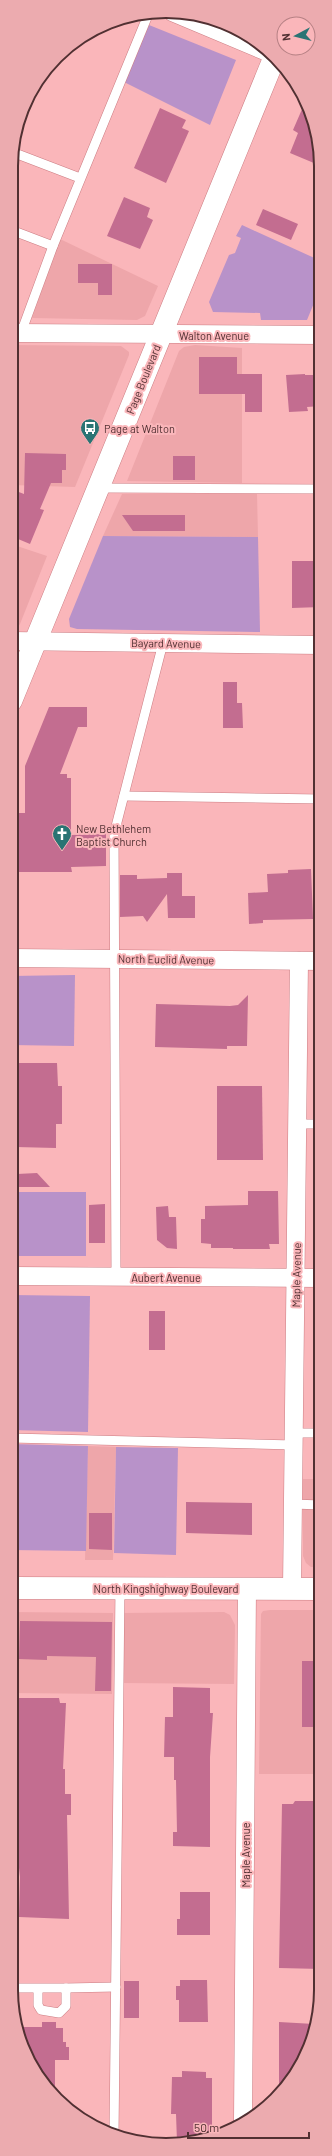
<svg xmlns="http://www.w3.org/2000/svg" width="332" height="2156" font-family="Barlow,sans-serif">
<rect width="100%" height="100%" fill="#fab6ba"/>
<g fill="#eea6aa">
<path d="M60,239L158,286L145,316L137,320L32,318Z"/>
<path d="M11,345L121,346L129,352V355L75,487L11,485Z"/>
<path d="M195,345L242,348V483L127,481L179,351L184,347Z"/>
<path d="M122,494H257L258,537L103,536Z"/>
<path d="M11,544L47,556L20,624L18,627L11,629Z"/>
<path d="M88,1446L116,1447L113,1560H85Z"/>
<path d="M303,1479H321V1567H311L306,1563L303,1556Z"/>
<path d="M270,1610H321V1774H259L261,1614L263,1611Z"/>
<path d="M11,1612L113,1613L112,1694L11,1693Z"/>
<path d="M224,1612L230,1615L235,1625L234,1684L122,1683L123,1613Z"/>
</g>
<g fill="#b892c9">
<path d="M149,25L236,60L210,125L124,82Z"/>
<path d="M242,225L321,261V286L307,320H261L260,313L213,312L209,302L229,255L235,253L241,238L236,236Z"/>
<path d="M103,536L258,537L260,632L77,629L70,627L69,619Z"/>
<path d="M75,975L74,1046L11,1045V976Z"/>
<rect x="11" y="1192" width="75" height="64"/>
<path d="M11,1295L90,1296L88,1432L11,1430Z"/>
<path d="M11,1444L88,1446L86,1551L11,1550Z"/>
<path d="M116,1447L178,1448L176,1555L114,1553Z"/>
</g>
<g fill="#c36d90">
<path d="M306,100L321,156V166L290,153L298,133L293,130Z"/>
<path d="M160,108L186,120L182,128L189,131L166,183L134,168Z"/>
<path d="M124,197L150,208L147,217L153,220L140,249L107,236Z"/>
<path d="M263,209L298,224L291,240L256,225Z"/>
<path d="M78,264H112V295H98V283H78Z"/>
<path d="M199,357H237V374H262V412H245V394H199Z"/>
<path d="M305,374V375H321V406L307,407L308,411L289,412L286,375Z"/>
<path d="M25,453L66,454V470H62V483H51L40,509L44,510L30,544L11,536V489L24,494Z"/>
<rect x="173" y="456" width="22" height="24"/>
<path d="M122,515H185V531H133Z"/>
<path d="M292,561H321V607L292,608Z"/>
<path d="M223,682H237V703H242L243,728H223Z"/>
<path d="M49,707H87V727H78L60,774H67V778H71V835L106,834V866L71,867L72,872H18L17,813H25V766Z"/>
<path d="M311,869L313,919L263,920V923L249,924L248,893L268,892L267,874L288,873V870Z"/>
<path d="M167,873H182V896H195V918H168L167,894L147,922L143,916L120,917V875H137V879L167,878Z"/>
<path d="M248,995L247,1046H227V1049L155,1047L156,1004L230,1006L238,1005Z"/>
<path d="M18,1063H57L58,1086H62V1124H56V1148L16,1147V1129H18Z"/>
<path d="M217,1086H262L263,1160H217Z"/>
<path d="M37,1173L50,1187H18L17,1174Z"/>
<path d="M248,1191H278L279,1244H269L270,1249H233V1248H211V1244L201,1243V1219H205V1206L248,1205Z"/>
<path d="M105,1204V1243H89V1205Z"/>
<path d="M168,1206L169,1217H176L177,1249L167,1248L157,1240L156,1207Z"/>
<rect x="149" y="1311" width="16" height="39"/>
<path d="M186,1502L252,1503V1535L186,1533Z"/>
<path d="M89,1513H112V1550L89,1549Z"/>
<path d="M20,1621L112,1622L111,1691H95L96,1657L47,1656V1660L19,1659Z"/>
<rect x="302" y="1661" width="19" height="66"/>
<path d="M173,1687L210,1688V1713H213L210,1757V1847L173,1846V1832H177L176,1780H174V1757H164L165,1717H173Z"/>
<path d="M16,1698H59L60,1703H66L63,1769H65V1794H71V1815H67L69,1919L19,1917L20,1877L19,1868H15V1839L18,1761H15Z"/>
<path d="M295,1801H317V1807H321V1969L279,1968L282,1804H293Z"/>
<path d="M180,1892H210V1935H177V1919H180Z"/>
<path d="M180,1980H207L208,2022H179V2000H176V1986H180Z"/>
<rect x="124" y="1981" width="15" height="37"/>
<path d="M42,2022H56V2028H63V2042H66V2047H69V2060H55V2097L23,2050L24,2027H42Z"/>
<path d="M279,2022L314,2024L305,2058L279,2093Z"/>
<path d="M182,2071L206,2072V2078H212V2137L177,2142L176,2114H171L172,2077H182Z"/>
</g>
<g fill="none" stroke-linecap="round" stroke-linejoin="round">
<g stroke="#cc7d83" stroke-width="10">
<g id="service">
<path d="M12,152L80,178"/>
<path d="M11,230L53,246"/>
<path d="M21,333L53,246L148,15"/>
<path d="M315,335L321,320"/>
<path d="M99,488L321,489"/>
<path d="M124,796L321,799"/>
<path d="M298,1124H321"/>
<path d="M116,1277L114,834L163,643"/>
<path d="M294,1433H321"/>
<path d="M11,1438L294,1445"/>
<path d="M293,1504L321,1505"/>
<path d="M11,1988H66V2006L59,2013L41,2010L38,2005V1988"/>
<path d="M66,1988L116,1987"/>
<path d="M114,2134L120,1588"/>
</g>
</g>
<g stroke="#cc7d83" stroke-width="19">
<g id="minor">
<path d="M172,12L272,54"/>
<path d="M11,333L321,335"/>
<path d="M11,641L321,645"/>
<path d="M11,958L321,961"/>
<path d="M11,1276L321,1278"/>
<path d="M292,1589L299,961"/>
<path d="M243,2121L247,1588"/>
</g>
</g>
<g stroke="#cc7d83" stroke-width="23">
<g id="primary">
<path d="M11,701L275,56"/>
<path d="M11,1588L321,1589"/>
</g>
</g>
<use href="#service" stroke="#fff" stroke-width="9"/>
<use href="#minor" stroke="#fff" stroke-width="18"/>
<use href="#primary" stroke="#fff" stroke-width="22"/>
</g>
<defs>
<g id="bus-pin" transform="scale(1)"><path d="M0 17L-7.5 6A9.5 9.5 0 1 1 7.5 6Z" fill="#2a7474" stroke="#fab6ba"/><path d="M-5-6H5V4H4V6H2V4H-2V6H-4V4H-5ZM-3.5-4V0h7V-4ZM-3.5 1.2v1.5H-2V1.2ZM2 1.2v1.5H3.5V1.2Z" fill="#fff"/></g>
<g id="church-pin" transform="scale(1)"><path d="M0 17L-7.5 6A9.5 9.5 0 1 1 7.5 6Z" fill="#2a7474" stroke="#fab6ba"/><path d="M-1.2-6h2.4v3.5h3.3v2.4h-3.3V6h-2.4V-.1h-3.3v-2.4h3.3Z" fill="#fff"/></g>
</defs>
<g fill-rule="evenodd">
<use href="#bus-pin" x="90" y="428"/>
<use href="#church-pin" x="62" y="834"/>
</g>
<g text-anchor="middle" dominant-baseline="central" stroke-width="4" stroke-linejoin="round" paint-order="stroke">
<g font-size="11" fill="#513032" stroke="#fab6ba">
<text x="214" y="335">Walton Avenue</text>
<text transform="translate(143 379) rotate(-68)">Page Boulevard</text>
<text transform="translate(166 643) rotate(1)">Bayard Avenue</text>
<text transform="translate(166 959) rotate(1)">North Euclid Avenue</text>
<text transform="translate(296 1275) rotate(-89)">Maple Avenue</text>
<text x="166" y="1277">Aubert Avenue</text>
<text x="166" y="1588">North Kingshighway Boulevard</text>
<text transform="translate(245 1855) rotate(-90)">Maple Avenue</text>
</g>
<g font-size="11" fill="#513032" stroke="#fab6ba" text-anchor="start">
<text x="104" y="428">Page at Walton</text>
<text x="76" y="828">New Bethlehem<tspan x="76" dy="13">Baptist Church</tspan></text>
</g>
</g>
<path d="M0 0H332V2156H0ZM166 18H166A148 148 0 0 1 314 166V1990A148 148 0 0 1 166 2138H166A148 148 0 0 1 18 1990V166A148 148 0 0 1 166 18Z" fill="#ecabaf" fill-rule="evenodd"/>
<path fill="none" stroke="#513032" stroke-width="2" d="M166 18H166A148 148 0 0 1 314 166V1990A148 148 0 0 1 166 2138H166A148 148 0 0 1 18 1990V166A148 148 0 0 1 166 18Z"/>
<g transform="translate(296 36) rotate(263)"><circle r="19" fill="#fab6ba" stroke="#b68084"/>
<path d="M0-3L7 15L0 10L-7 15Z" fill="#2a7474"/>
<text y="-6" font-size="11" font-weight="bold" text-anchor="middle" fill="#513032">N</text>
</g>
<path d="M188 2132v6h121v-6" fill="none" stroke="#513032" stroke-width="2"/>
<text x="194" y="2132" font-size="12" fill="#513032" stroke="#fab6ba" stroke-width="3" paint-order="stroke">50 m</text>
</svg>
